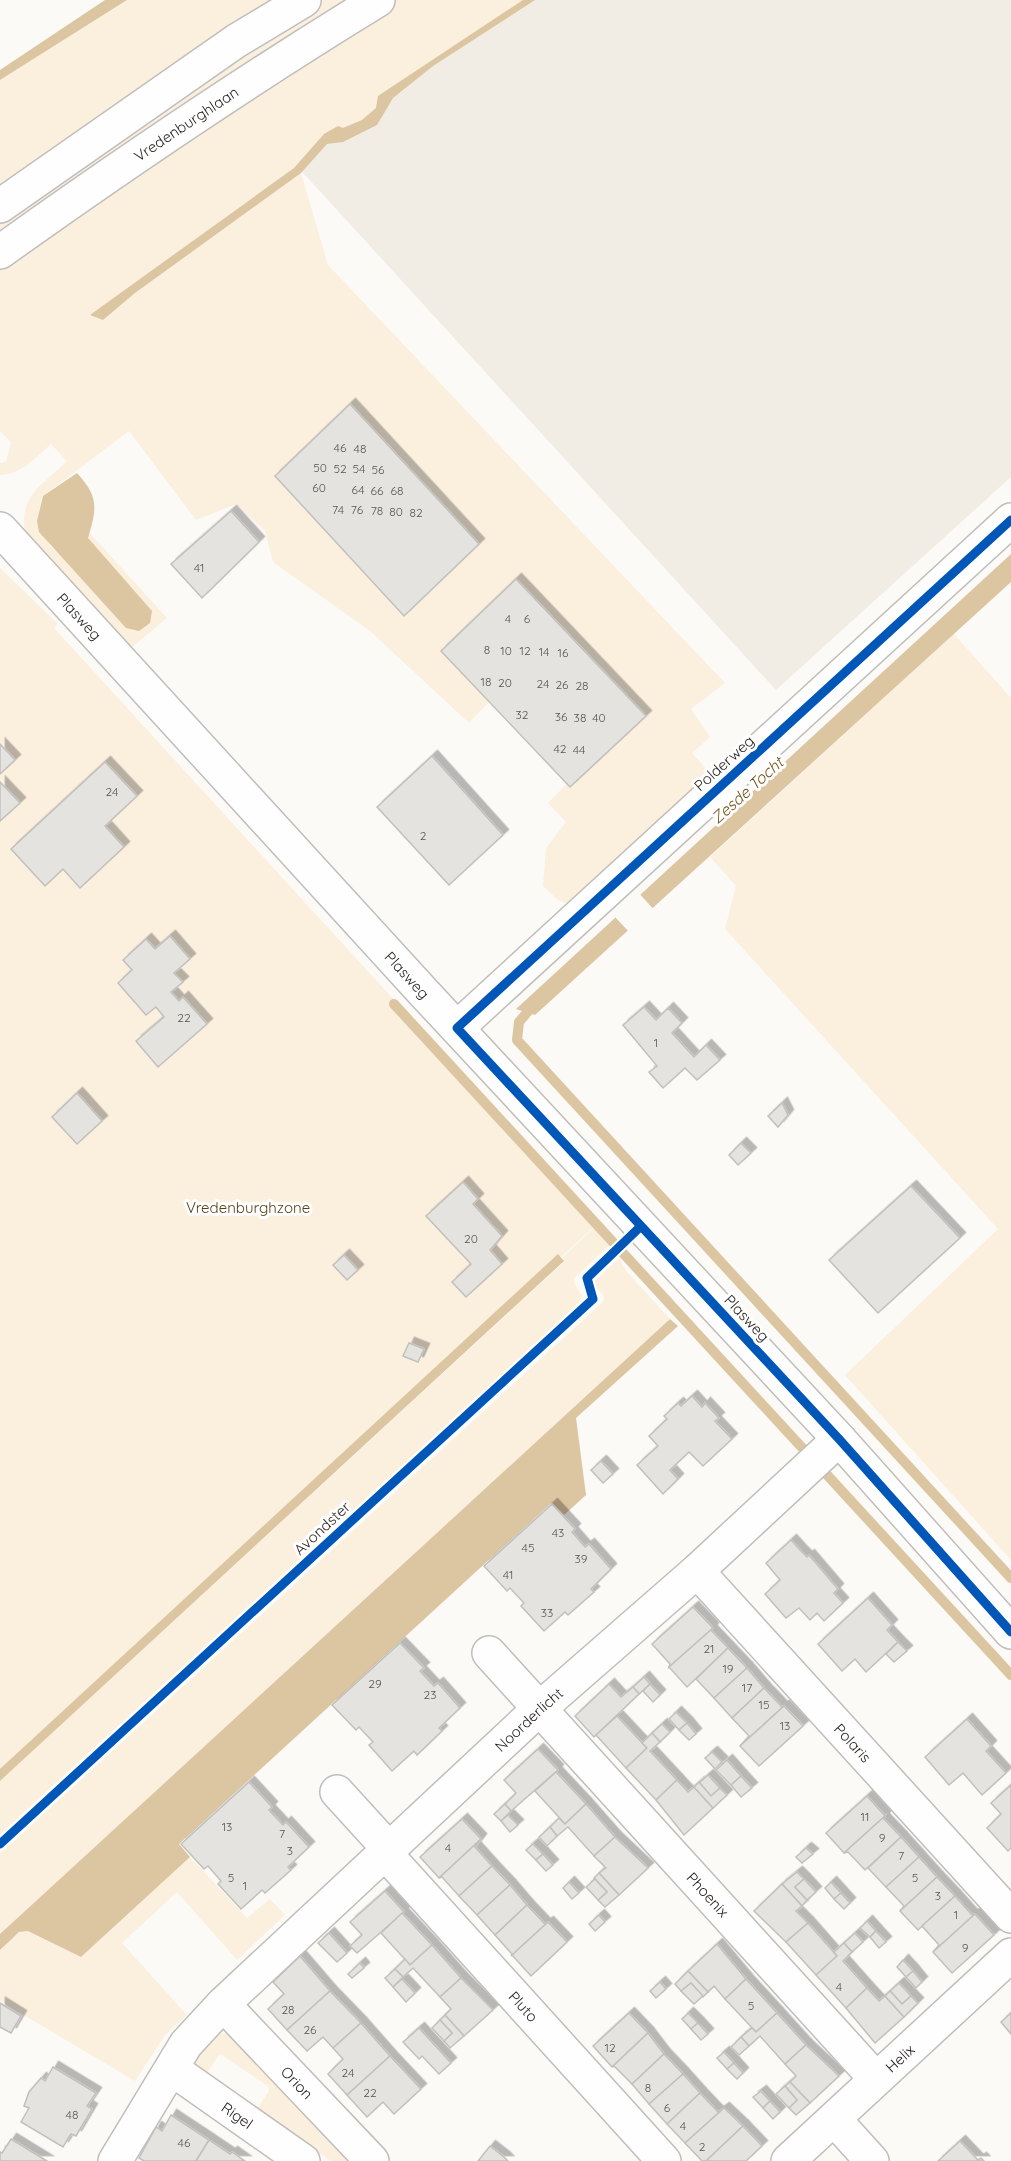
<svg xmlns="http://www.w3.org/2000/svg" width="1011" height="2161" font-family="Quicksand,sans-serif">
<defs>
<filter id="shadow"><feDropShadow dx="5.5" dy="-5.5" stdDeviation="0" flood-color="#0004"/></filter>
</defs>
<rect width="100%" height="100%" fill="#fcfaf7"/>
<path fill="#f2ede4" d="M145,0H1011V477L776,690Z"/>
<g fill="#fbefde">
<path d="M127,0H287L0,194V80Z"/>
<path d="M322,0H361L0,241V217L204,76Z"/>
<path d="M396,0H523L378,96L376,108L362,120L324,134L294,168L91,315L103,320L135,293L301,173L328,265L725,683L691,709L710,737L692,753L714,777L570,905L558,900L543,886L546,848L566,822L548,803L593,757L517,673L469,723L370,631L273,562L265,531L236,504L196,520L129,431L43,496C35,513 40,537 54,550L152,611L87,538L89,532L167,618L130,649L25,532C19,493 44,485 67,461L51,444C35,458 22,474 0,475V463L6,462L11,442L0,431V263Z"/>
<path d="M0,568L58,624L54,628L598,1223L0,1773Z"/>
<path d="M954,634L1011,698V1560L845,1375L998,1229L725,929L736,886L710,857Z"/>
<path d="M595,1227L611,1244L574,1278V1283L582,1296L580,1302L0,1834V1781L564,1262L563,1257Z"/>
<path d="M619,1258L627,1272L670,1319L0,1934V1854L603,1302L604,1296L596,1287L595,1281Z"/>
<path d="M190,1857L247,1918L270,1899L285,1915L237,1960L177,1892L122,1943L187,2015L165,2035L135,2081L0,2001V1950L19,1932L28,1931L81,1957Z"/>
<path d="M217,2033L235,2035L354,2161H331L256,2110L269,2091V2087L222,2055L218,2056L205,2076L193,2061Z"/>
</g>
<g fill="#dcc5a1">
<path d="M105,0H127L0,80V70Z"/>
<path d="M523,0H535L433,66L393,98L377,125L343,142L327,144L301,173L135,293L103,320L90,315L294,168L324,134L338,126L343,128L362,120L376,108L378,96Z"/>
<path d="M77,473C99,497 97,508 88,538L152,611L150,623L139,631L126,628L39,532L37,521L43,496Z"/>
<path d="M1011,554V582L535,1015L516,1009Z"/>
<path d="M558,1254L564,1261L0,1781V1769Z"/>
<path d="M670,1319L678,1326L576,1418L586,1495L564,1515L551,1503L179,1844L190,1857L81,1957L28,1931L19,1932L0,1950V1934Z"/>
</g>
<path fill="#fcfaf7" d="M638,892L656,912L631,934L613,915Z"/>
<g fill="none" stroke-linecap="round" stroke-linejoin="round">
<g stroke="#dcc5a1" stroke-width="10">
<path d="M535,1003L519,1022L517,1040L1011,1578"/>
<path d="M394,1004L1011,1675"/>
</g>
</g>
<g fill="#e4e3e0" stroke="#c2c0bd" stroke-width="1.5" filter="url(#shadow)">
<path d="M350,404L479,544L404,616L275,476Z"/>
<path d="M231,511L259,542L202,598L171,564Z"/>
<path d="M516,579L646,716L570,787L441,651Z"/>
<path d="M0,744L15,760L0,774Z"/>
<path d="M432,756L503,835L449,885L377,807Z"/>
<path d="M105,762L137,796L105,826L124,847L80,888L63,869L45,886L11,849Z"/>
<path d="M0,782L20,803L0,821Z"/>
<path d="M170,936L190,959L174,973L183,982L171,992L179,1001L183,997L207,1024L158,1067L136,1041L164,1017L156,1007L146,1015L118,983L132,970L123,960L146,939L155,949Z"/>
<path d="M644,1007L656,1020L668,1008L682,1023L672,1033L694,1057L706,1045L720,1060L697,1080L685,1068L663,1088L649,1072L657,1066L623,1025Z"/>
<path d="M77,1093L102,1121L77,1144L52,1117Z"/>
<path d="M782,1103L788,1115L778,1127L768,1116Z"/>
<path d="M741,1143L751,1153L738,1165L729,1155Z"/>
<path d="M463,1182L478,1199L473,1204L502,1236L490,1250L502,1264L466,1297L452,1282L471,1264L426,1216Z"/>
<path d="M911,1186L960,1238L878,1313L829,1260Z"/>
<path d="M344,1255L358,1270L347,1280L333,1265Z"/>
<path d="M409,1343L424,1349L418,1362L403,1356Z"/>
<path d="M692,1396L702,1407L705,1403L719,1418L715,1421L732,1439L703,1466L689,1452L670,1470L678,1479L663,1494L637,1465L658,1446L649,1436L667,1419L664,1416L678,1403L681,1406Z"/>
<path d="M601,1461L613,1474L603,1483L591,1470Z"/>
<path d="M552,1504L575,1529L572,1532L585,1547L589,1544L611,1569L591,1589L594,1592L568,1615L565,1612L544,1631L521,1606L524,1603L510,1588L507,1591L484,1566Z"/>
<path d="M791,1540L801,1551L807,1557L809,1555L838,1589L834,1593L843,1603L824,1621L817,1613L810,1620L799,1608L786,1618L765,1594L780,1580L766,1563Z"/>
<path d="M868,1598L892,1625L887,1630L898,1642L866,1672L855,1659L842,1671L818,1644Z"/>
<path d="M693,1607L713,1628L669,1667L670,1664L652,1644Z"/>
<path d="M713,1628L711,1630L728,1648L687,1687L669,1667Z"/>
<path d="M898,1642L907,1651L894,1662L886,1654Z"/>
<path d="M400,1643L424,1668L420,1671L434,1686L438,1683L460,1708L439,1728L442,1731L417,1755L414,1751L392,1771L369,1745L373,1742L359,1727L356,1730L332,1705Z"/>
<path d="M728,1648L747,1668L714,1698L696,1679Z"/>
<path d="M747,1668L764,1688L732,1718L714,1698Z"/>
<path d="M644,1677L650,1684L639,1694L633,1687Z"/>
<path d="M609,1684L621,1697L633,1687L639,1694L594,1737L575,1716Z"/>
<path d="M650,1684L660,1695L653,1702L643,1691Z"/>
<path d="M764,1688L782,1707L784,1706L740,1746L749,1736L732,1718Z"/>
<path d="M784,1706L803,1726L759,1766L740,1746Z"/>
<path d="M676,1712L687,1723L679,1730L669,1719Z"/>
<path d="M617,1716L647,1748L626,1768L596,1735Z"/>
<path d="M967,1719L991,1746L986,1751L1006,1773L982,1795L963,1773L949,1785L925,1757Z"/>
<path d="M687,1723L696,1734L689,1740L679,1730Z"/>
<path d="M662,1724L670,1732L660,1742L652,1733Z"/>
<path d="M652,1733L660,1742L650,1751L677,1780L656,1800L626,1768L647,1748L642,1743Z"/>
<path d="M538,1749L558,1770L511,1811L505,1804L516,1793L504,1780Z"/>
<path d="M712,1752L722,1762L715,1769L705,1758Z"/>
<path d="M727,1760L741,1776L731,1785L716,1770Z"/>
<path d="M556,1772L586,1804L565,1824L535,1791Z"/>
<path d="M708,1775L720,1788L711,1796L699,1783Z"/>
<path d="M741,1776L752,1788L741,1797L731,1785Z"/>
<path d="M677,1780L688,1792L694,1787L713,1808L684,1835L656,1800Z"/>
<path d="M249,1782L272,1807L269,1810L283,1825L286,1822L309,1847L288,1867L291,1870L265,1893L262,1890L241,1909L218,1884L221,1881L208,1866L204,1869L181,1844Z"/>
<path d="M699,1782L711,1796L720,1788L727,1795L713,1808L694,1787Z"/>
<path d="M1011,1785V1848L1008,1851L987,1828L1001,1814L991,1803Z"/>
<path d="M867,1796L885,1816L844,1853L826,1833Z"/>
<path d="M505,1804L511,1811L501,1821L494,1814Z"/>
<path d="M586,1804L615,1837L594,1856L568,1827L557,1836L550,1827L559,1818L565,1824Z"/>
<path d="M508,1815L518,1825L510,1832L501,1821Z"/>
<path d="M885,1816L884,1819L901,1837L865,1870L848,1852L844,1853Z"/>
<path d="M462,1819L481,1839L439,1878L420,1857Z"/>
<path d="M550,1827L557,1836L547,1846L539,1837Z"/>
<path d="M615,1837L648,1868L619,1895L599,1873L606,1868L594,1856Z"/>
<path d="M901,1837L919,1857L886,1887L868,1868Z"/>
<path d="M481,1839L475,1847L492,1866L459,1896L442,1877L439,1878Z"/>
<path d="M533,1844L543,1854L536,1860L526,1850Z"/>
<path d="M806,1848L813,1854L802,1863L796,1857Z"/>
<path d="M543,1854L553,1865L546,1871L536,1860Z"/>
<path d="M919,1857L937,1877L900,1911L904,1906L886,1887Z"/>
<path d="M492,1866L510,1885L477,1915L459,1896Z"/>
<path d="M797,1872L804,1879L795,1887L807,1900L802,1906L782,1884Z"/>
<path d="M599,1873L619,1895L605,1907L598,1900L607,1892L594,1878Z"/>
<path d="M937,1877L955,1896L918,1930L900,1911Z"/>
<path d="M595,1879L607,1892L598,1900L586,1887Z"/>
<path d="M804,1879L816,1892L807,1900L795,1887Z"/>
<path d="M569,1882L579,1893L572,1899L563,1888Z"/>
<path d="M831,1882L841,1893L834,1899L825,1888Z"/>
<path d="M782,1884L802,1906L796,1911L808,1923L786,1942L754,1911Z"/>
<path d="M510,1885L527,1905L495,1935L477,1915Z"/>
<path d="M385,1891L404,1912L357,1953L350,1946L362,1935L350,1922Z"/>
<path d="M841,1893L850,1903L844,1909L834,1899Z"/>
<path d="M955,1896L972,1915L975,1914L933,1952L939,1945L922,1926Z"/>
<path d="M527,1905L545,1924L547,1923L511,1956L512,1954L495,1935Z"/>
<path d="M402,1913L432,1945L410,1965L381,1933Z"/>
<path d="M975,1914L994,1935L952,1973L933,1952Z"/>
<path d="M599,1915L605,1922L595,1931L589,1924Z"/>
<path d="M867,1921L876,1931L870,1937L860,1928Z"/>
<path d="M548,1922L567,1942L531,1976L512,1955Z"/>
<path d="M808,1923L837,1956L816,1975L786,1942Z"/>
<path d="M876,1931L886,1942L879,1948L870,1937Z"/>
<path d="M329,1933L347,1953L337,1962L318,1943Z"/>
<path d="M855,1933L863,1942L852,1952L844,1943Z"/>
<path d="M844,1943L852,1952L843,1961L867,1988L846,2008L816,1975L837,1956L834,1952Z"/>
<path d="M717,1944L746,1979L725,1999L714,1986L708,1992L688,1971Z"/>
<path d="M432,1945L461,1978L440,1997L413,1968L403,1977L395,1969L405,1959L410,1965Z"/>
<path d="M300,1956L330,1991L287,2030L268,2009L284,1994L273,1982Z"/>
<path d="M903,1960L913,1971L906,1977L897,1967Z"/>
<path d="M360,1963L364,1968L352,1978L348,1974Z"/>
<path d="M395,1969L403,1977L393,1987L385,1978Z"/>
<path d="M688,1971L708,1992L703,1997L691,1983L681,1991L675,1984Z"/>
<path d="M913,1971L922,1982L916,1988L906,1977Z"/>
<path d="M461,1978L493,2010L464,2036L445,2015L451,2009L440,1997Z"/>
<path d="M402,1979L415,1993L406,2002L393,1987Z"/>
<path d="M746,1979L777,2013L756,2032L725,1999Z"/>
<path d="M660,1982L666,1989L656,1998L650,1991Z"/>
<path d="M691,1983L703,1996L694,2004L681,1991Z"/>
<path d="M899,1983L911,1996L902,2004L890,1991Z"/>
<path d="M867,1988L879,2001L885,1996L904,2017L875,2043L846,2008Z"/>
<path d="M330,1991L361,2023L333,2048L323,2037L307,2051L287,2030Z"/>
<path d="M890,1991L902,2004L911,1996L918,2003L904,2017L885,1996Z"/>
<path d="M0,2003L21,2016L11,2033L0,2027Z"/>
<path d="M629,2013L648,2033L612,2067L593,2046Z"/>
<path d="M688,2013L698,2023L691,2029L682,2019Z"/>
<path d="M777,2013L806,2045L785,2064L760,2036L749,2046L741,2037L752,2028L756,2032Z"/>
<path d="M1011,2013V2034L1001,2022Z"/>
<path d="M445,2015L464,2036L450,2048L444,2041L452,2033L440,2020Z"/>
<path d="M440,2020L452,2033L444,2041L432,2028Z"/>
<path d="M361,2023L390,2056L347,2095L328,2074L343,2059L333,2048Z"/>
<path d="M698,2023L708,2034L701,2040L691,2029Z"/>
<path d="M419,2028L451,2063L439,2074L422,2056L419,2059L403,2042Z"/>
<path d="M648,2033L664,2054L632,2084L614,2066L612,2067Z"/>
<path d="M741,2037L749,2046L739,2055L731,2047Z"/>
<path d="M806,2045L839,2076L810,2103L790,2082L796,2076L785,2064Z"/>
<path d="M724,2052L734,2063L727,2069L717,2058Z"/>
<path d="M664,2054L683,2074L649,2104L632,2084Z"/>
<path d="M390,2056L421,2089L394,2114L383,2102L367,2117L347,2095Z"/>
<path d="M734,2063L743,2073L737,2079L727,2069Z"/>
<path d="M53,2067L96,2093L87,2106L92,2109L76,2136L71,2134L63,2147L21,2122L29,2108L24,2106L29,2092L41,2078L45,2081Z"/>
<path d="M683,2074L700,2093L667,2124L649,2104Z"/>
<path d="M790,2082L810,2103L796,2115L789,2108L797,2100L785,2086Z"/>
<path d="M785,2086L797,2100L789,2108L776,2094Z"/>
<path d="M761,2091L770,2101L763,2108L753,2097Z"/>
<path d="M700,2093L718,2112L724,2108L685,2143L667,2124Z"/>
<path d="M770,2101L780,2112L773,2119L763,2108Z"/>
<path d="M724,2108L743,2126L706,2161H702L685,2143Z"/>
<path d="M171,2115L209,2140L196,2161H144L139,2158L156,2127L162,2131Z"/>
<path d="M743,2126L762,2146L746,2161H706Z"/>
<path d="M11,2139L47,2161H0V2152L2,2153Z"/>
<path d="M209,2140L230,2154L232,2152L245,2161H196Z"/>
<path d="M960,2141L978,2160L981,2158L984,2161H938Z"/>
<path d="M490,2146L504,2157L508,2161H478Z"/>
</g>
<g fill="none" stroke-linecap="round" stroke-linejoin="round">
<g stroke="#c0bebb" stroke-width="36">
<g id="minor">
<path d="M0,206L236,41L304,0"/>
<path id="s1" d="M0,252C123,164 249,79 378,0"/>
<path id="s2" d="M0,529L425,994L839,1439L1011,1632"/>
<path d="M457,1028L1011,520"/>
<path id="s3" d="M697,1571L1011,1916"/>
<path id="s4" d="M489,1653L876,2079"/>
<path d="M337,1792L388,1848"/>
<path id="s5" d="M384,1852L664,2161"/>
<path id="s6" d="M223,2004L372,2161"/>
<path id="s7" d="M172,2069L303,2161"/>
<path d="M834,2119L872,2161"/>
<path id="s8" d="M115,2161L186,2044L223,2004L539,1709L697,1571L839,1439"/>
<path id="s9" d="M788,2161L1011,1955"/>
</g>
</g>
<use href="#minor" stroke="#fffefe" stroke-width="33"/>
<g stroke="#fff" stroke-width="13">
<g id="cycleway">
<path d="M1011,520L457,1028L839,1439L1011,1632"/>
<path d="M0,1844L593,1299L587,1278L640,1227"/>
</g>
</g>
<use href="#cycleway" stroke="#0057b8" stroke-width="9"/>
</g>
<g text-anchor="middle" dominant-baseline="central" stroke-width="6" stroke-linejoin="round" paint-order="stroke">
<g font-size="12" fill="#575553">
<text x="340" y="447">46</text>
<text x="360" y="448">48</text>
<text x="320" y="467">50</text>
<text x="340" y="468">52</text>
<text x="359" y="468">54</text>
<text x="378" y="469">56</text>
<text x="319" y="487">60</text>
<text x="358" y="489">64</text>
<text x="377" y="490">66</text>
<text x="397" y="490">68</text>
<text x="338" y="509">74</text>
<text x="357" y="509">76</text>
<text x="377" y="510">78</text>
<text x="396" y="511">80</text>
<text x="416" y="512">82</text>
<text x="199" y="567">41</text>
<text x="508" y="618">4</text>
<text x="527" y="618">6</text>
<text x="487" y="649">8</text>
<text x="506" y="650">10</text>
<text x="525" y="650">12</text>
<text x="544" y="651">14</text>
<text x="563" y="652">16</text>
<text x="486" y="681">18</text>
<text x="505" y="682">20</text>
<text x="543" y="683">24</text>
<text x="562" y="684">26</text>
<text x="582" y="685">28</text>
<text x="522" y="714">32</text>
<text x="561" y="716">36</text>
<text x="580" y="717">38</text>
<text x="599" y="717">40</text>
<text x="560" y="748">42</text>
<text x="579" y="749">44</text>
<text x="112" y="791">24</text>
<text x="423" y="835">2</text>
<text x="184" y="1017">22</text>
<text x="656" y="1042">1</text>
<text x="471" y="1238">20</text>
<text x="558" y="1532">43</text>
<text x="528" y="1547">45</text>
<text x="581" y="1558">39</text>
<text x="508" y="1574">41</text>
<text x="547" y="1612">33</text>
<text x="709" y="1648">21</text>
<text x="728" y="1668">19</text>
<text x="375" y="1683">29</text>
<text x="747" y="1687">17</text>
<text x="430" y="1694">23</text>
<text x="764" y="1704">15</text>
<text x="785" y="1725">13</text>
<text x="865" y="1816">11</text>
<text x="227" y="1826">13</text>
<text x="282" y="1833">7</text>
<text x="882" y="1837">9</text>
<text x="448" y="1847">4</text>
<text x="290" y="1850">3</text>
<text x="901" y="1855">7</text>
<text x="231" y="1877">5</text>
<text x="915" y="1877">5</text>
<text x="245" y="1885">1</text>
<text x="938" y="1895">3</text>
<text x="956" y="1914">1</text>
<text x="965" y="1947">9</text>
<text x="839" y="1986">4</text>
<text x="751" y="2005">5</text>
<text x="288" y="2009">28</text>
<text x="310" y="2029">26</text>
<text x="610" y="2047">12</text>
<text x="348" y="2072">24</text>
<text x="648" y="2087">8</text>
<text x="370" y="2092">22</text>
<text x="667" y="2107">6</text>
<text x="72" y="2114">48</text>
<text x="683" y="2125">4</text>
<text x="184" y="2142">46</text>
<text x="702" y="2146">2</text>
</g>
<g font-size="15" fill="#252321" stroke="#fff">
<text stroke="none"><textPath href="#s1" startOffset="226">Vredenburghlaan</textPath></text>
<text stroke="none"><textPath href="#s2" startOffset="118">Plasweg</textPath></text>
<text transform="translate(724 763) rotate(-42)">Polderweg</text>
<text stroke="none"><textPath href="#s2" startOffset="604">Plasweg</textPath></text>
<text transform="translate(747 1318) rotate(47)">Plasweg</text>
<text transform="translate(322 1528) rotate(-43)">Avondster</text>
<text stroke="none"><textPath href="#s8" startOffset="609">Noorderlicht</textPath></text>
<text stroke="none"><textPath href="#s3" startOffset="232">Polaris</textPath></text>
<text stroke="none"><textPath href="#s4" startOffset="326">Phoenix</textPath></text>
<text stroke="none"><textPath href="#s5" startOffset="208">Pluto</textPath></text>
<text stroke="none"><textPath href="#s9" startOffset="152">Helix</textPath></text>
<text stroke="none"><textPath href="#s6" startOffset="108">Orion</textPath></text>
<text stroke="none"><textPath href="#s7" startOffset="80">Rigel</textPath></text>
</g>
<g font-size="15" fill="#574019" stroke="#fff">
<text x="248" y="1207">Vredenburghzone</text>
</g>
<g font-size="16" font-style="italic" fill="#715015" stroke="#fff">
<text transform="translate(747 790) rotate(-42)">Zesde Tocht</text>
</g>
</g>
</svg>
